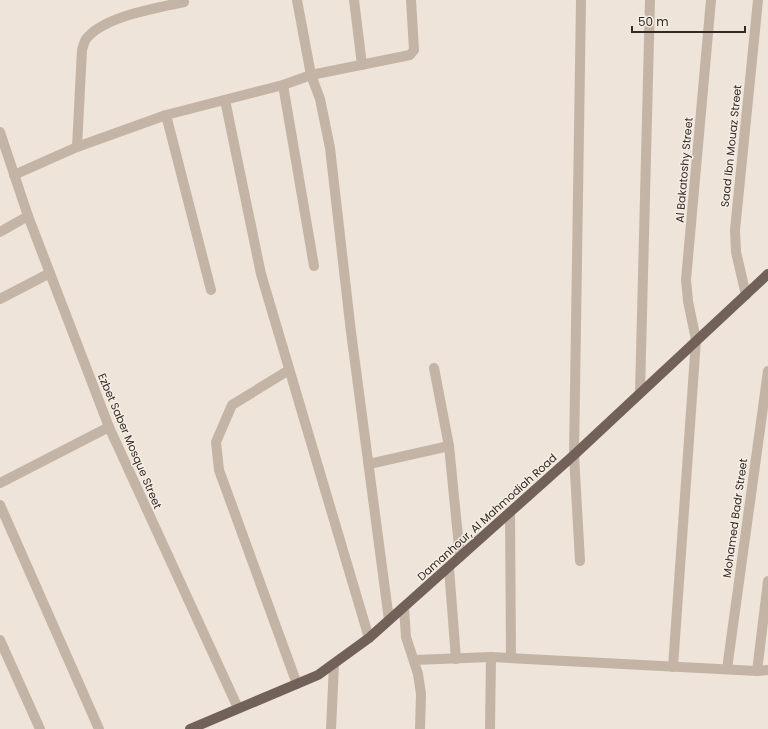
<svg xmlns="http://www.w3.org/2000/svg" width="768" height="729" font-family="Poppins,sans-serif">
<rect width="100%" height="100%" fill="#eee4d9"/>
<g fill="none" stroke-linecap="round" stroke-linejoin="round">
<g stroke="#c4b4a6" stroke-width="10">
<path d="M297,0L311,75L320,99L330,148L351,332L389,620"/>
<path d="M354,0L362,65"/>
<path d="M283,85L314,266"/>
<path d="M225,100L261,274L369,638"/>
<path d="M166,115L211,290"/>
<path d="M0,132L28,216L109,427L238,708"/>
<path d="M77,147L82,50C83,47 84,42 86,39C104,16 157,8 184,2"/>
<path d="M14,175L77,147L166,115L283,85L311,75L410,55L414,50L411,0"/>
<path d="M0,232L28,216"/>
<path d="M746,295L736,252L735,230L758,0"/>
<path d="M0,299L50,273"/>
<path d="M434,368L449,446L460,557"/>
<path d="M289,370L232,405L216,442L219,470L297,684"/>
<path d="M640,393L650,0"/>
<path d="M369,464L449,446"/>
<path d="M0,483L109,427"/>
<path d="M0,505L99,729"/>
<path d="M510,513L511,658"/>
<path d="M580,561L574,455L581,0"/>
<path d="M449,568L456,659"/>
<path d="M404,608L406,637L418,674L421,694L420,729"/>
<path d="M0,640L40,729"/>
<path d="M414,660L491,657L757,671L768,670"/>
<path d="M673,667L696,340L688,301L686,280L711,0"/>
<path d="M727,669L768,371"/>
<path d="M757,671L768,581"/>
<path d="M331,729L334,664"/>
<path d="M490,729L491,657"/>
</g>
<path stroke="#726159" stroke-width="10" d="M190,729L318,675L369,638L574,455L768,274"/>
</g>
<g text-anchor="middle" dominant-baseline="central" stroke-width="3" stroke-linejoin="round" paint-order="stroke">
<g font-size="11" fill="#312a26" stroke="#f6eee4">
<text transform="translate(731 146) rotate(-84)">Saad Ibn Mouaz Street</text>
<text transform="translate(684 170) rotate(-85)">Al Bakatoshy Street</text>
<text transform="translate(130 441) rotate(67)">Ezbet Saber Mosque Street</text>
<text transform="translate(487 517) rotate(-42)">Damanhour, Al Mahmodiah Road</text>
<text transform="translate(735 518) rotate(-82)">Mohamed Badr Street</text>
</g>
</g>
<path d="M632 26v6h113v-6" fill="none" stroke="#312a26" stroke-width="2"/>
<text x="638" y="26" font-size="12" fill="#312a26" stroke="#f6eee4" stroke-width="3" paint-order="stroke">50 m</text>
</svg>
